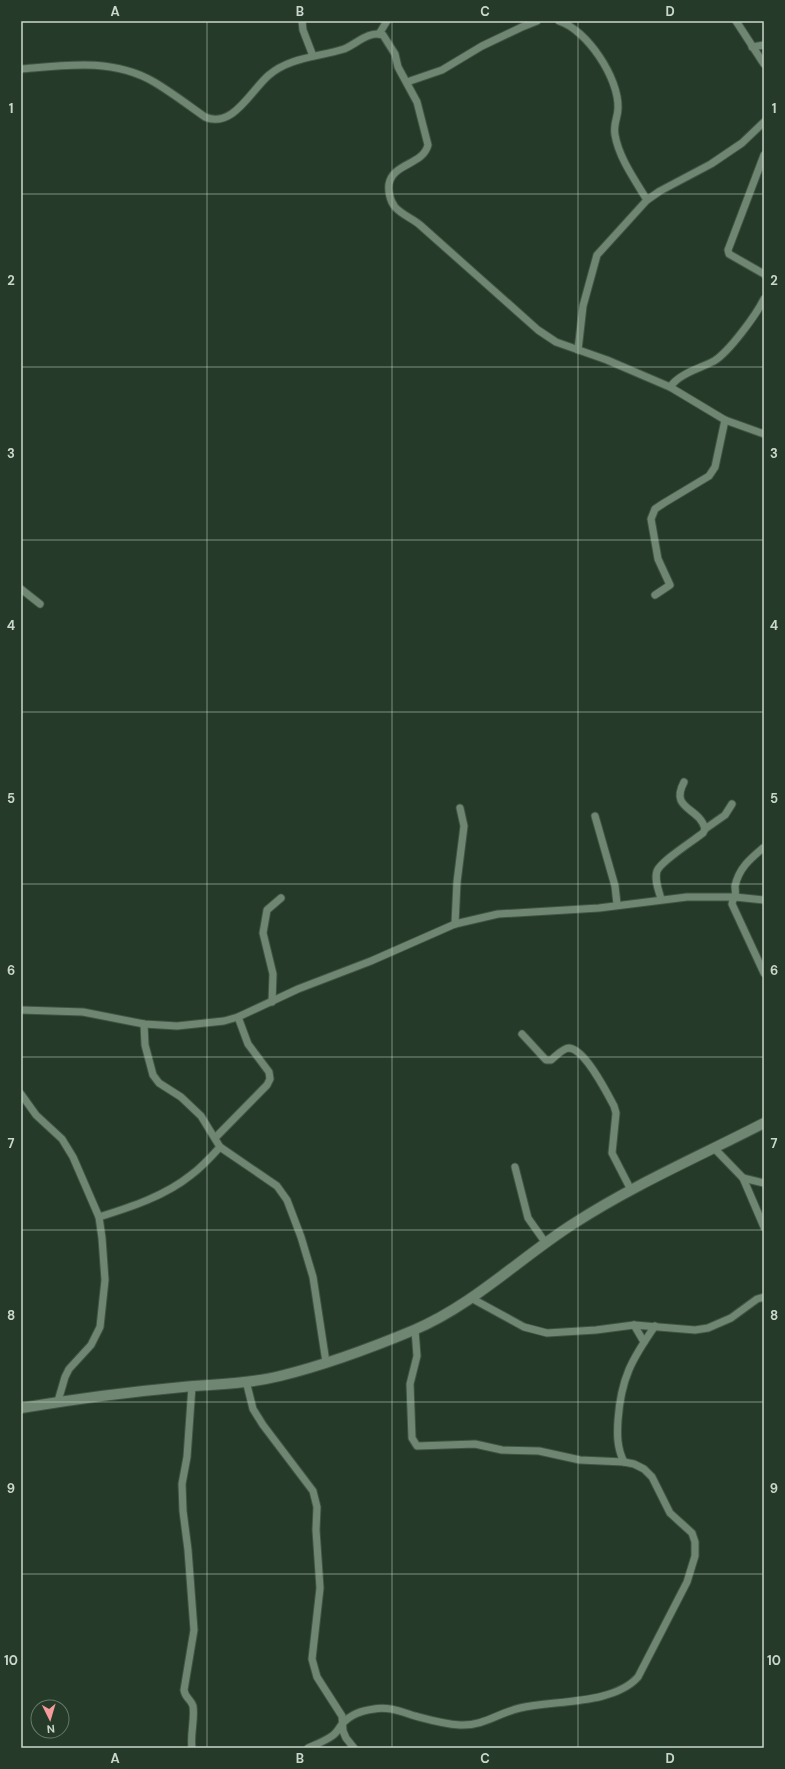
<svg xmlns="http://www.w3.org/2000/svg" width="785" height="1769" font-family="'DM Sans',sans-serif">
<rect width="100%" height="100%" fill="#253a28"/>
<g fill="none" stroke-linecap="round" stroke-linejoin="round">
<g stroke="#425445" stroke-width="9">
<g id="street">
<path d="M302,21L303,30L313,56"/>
<path d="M559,21C587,30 619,78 618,108C618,118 613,123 615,135C619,158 635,180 647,200"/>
<path d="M736,21L764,64"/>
<path d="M379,34L387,21"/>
<path d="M752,47L764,45"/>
<path d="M21,69C66,65 113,58 154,82C171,92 188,105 205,117C233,129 251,90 269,75C290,57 319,57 344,49C356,44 370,30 383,35L395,54L398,67L417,102L428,145C423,165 393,163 389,184C388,191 390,201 395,207C402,215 412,218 420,225C459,260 499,295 538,330L556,342L607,360L670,387L725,420L764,434"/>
<path d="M407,82L442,70L482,46L522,27L537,21"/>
<path d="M764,155L728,250L729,254L764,274"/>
<path d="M578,350L583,306L597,255L647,200L660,191L711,164L742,143L764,122"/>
<path d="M670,387C680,373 699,369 714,361C729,352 756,315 764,299"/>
<path d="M21,589L40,604"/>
<path d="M655,595L670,585L658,559L651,519L655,509L664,503L709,476L715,467L725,420"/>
<path d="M595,816L615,886L617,904"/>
<path d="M705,829L725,815L732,804"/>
<path d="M763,848C750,859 739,868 735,886C735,889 736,893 735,896C734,899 732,901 732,904L764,973"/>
<path d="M661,899C659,891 654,880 657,871C661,861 693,841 703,833L705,829C700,807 669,810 684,782"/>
<path d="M455,924L457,882L464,826L460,808"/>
<path d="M272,1002L273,974L263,933L267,910L281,898"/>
<path d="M21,1010L83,1012L144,1024L177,1026L224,1021L238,1017L298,989L371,961L455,924L498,914L599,908L687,897H735L764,900"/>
<path d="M144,1024L145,1045L153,1075L159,1083L181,1097L201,1116L220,1147L277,1186L287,1200L301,1237L313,1277L326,1362"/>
<path d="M522,1034L546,1060H551C556,1056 563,1048 569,1048C585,1049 607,1093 614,1106L616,1113L612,1153L631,1190"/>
<path d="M21,1094L36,1115L62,1139L73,1157L99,1217L102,1238L105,1280L100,1327L91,1345L69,1369L65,1377L58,1401"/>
<path d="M215,1138L267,1085L270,1079L269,1072L248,1044L238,1017"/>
<path d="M714,1148L743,1178L764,1227"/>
<path d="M515,1167L528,1218L545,1242"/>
<path d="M743,1178L764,1183"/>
<path d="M99,1217C131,1207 165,1196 191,1175C202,1167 211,1157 220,1147"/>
<path d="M471,1298L524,1327L547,1333L596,1330L634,1325L695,1330L708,1328L731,1318L757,1299L764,1297"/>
<path d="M634,1325L644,1342"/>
<path d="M246,1381L253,1409L263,1425L313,1491L317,1507L316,1530L320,1588L312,1659L317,1677L342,1716L343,1731L346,1738L354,1748"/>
<path d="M192,1386L187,1457L182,1484L183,1511L188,1550L194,1630L184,1690C185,1698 191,1699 193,1706C195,1720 190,1734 192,1748"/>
<path d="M624,1462C617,1448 617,1435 618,1420C621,1378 632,1359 655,1326"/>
<path d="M308,1748C317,1744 325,1741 332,1736C337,1733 339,1728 342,1724C351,1714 361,1711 374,1709C388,1706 402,1712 415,1716C430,1720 444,1724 460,1725C484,1726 498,1713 520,1708C554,1700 613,1705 638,1677L687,1582L695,1556V1542L692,1533L670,1513L652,1477L644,1469L634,1464L624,1462L580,1460L539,1451L502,1450L475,1444L417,1446L412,1438L410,1384L417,1356L415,1330"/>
</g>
</g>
<g stroke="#425445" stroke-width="12">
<path id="secondary" d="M21,1408C75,1399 128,1392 183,1387C215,1384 248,1384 280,1376C325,1365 371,1348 414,1330C473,1305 520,1258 573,1224C633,1185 700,1156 764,1123"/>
</g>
<use href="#street" stroke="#6f8772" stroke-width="7"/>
<use href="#secondary" stroke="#6f8772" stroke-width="10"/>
</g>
<path fill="none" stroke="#cad7cc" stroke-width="1" stroke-opacity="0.55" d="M207,21V1748M392,21V1748M578,21V1748M21,194H764M21,367H764M21,540H764M21,712H764M21,884H764M21,1057H764M21,1230H764M21,1402H764M21,1574H764"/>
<rect width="785" height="1769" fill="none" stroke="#253a28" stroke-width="44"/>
<g transform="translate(50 1719) rotate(175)"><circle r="19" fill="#253a28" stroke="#67796a"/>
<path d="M0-3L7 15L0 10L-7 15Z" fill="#f59b9c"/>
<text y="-6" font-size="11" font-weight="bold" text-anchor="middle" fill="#cad7cc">N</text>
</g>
<rect x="22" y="22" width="741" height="1725" fill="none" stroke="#cad7cc" stroke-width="1.5"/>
<g font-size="13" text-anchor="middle" font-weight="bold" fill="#cad7cc">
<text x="115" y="16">A</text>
<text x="300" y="16">B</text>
<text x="485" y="16">C</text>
<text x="670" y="16">D</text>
<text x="11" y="113">1</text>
<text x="774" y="113">1</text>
<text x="11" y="285">2</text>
<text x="774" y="285">2</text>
<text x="11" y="458">3</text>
<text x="774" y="458">3</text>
<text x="11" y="630">4</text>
<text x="774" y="630">4</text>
<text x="11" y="803">5</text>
<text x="774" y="803">5</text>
<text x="11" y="975">6</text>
<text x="774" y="975">6</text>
<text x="11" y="1148">7</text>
<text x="774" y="1148">7</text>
<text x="11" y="1320">8</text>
<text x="774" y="1320">8</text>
<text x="11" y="1493">9</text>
<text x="774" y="1493">9</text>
<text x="11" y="1665">10</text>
<text x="774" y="1665">10</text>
<text x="115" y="1763">A</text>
<text x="300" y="1763">B</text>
<text x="485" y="1763">C</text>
<text x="670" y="1763">D</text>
</g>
</svg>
